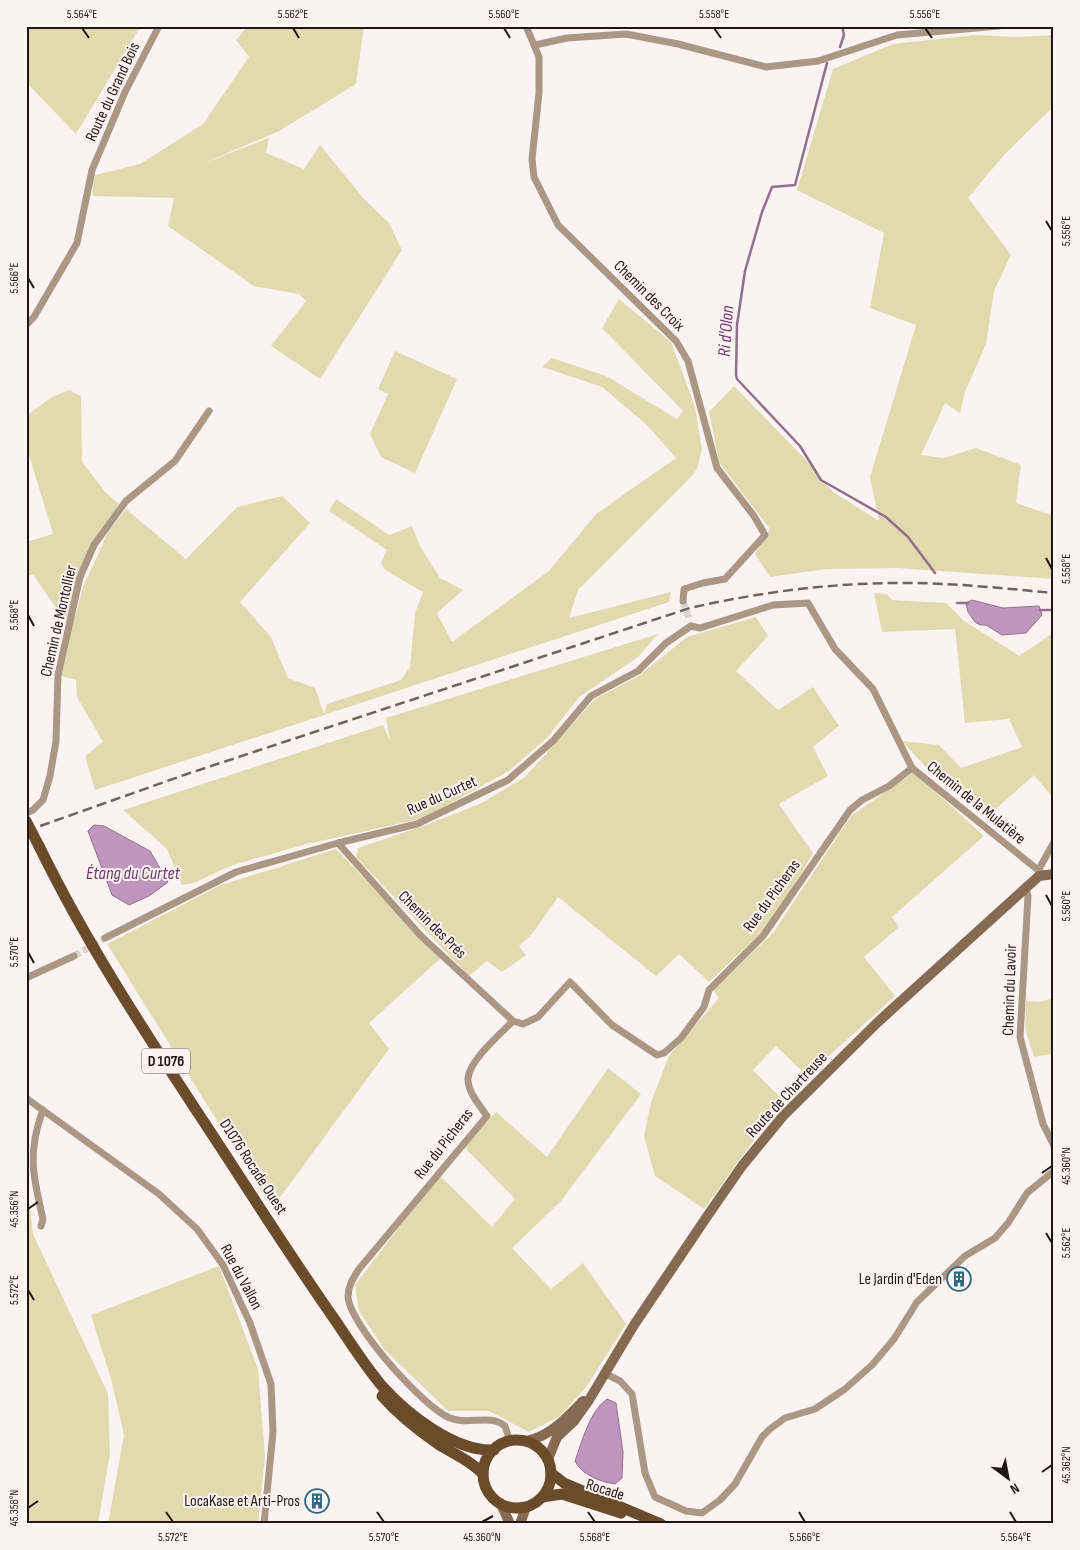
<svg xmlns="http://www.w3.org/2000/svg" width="1080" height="1550" font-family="'Sofia Sans Condensed',sans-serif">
<rect width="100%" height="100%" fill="#fbf3f1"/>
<g fill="#e1daae">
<path d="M26,26H141L76,134L26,82Z"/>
<path d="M248,26H364L356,84L279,131L202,164L269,138L266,153L304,169L320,145L364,199L389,223L402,250L320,379L271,346L306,301L299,294L254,286L168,226L174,198L93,196L91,176L140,164L203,124L249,57L236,40Z"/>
<path d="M974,35L1017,37L1054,35V106L1004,155L968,198L1011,255L994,291L986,344L965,392L960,413L945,403L921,455L944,458L976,448L1021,465L1016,503L1054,516V579L898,568L826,569L770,577L755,554L770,529L719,462L709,412L734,386L805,459L833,492L879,521L870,477L916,325L870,308L884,233L797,190L833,69L893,44Z"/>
<path d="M619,299L671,342L695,407L702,450L697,469L690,478L578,590L569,618L671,592L669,602L95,790L85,756L103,742L77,697L76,680L58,675L69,626L33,575H26V542L53,534L26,445V416L52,397L69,390L81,396L82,462L106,493L119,504L89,550L71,615L75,617L83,587L108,532L126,509L186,559L237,507L282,496L310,523L240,602L271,637L288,678L315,688L324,714L327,704L401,680L410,667L415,613L423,592L385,570L381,563L387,550L329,511L336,499L389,535L412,526L420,546L440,578L463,590L437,613L452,642L549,571L596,514L676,458L647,425L602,387L542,367L552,358L606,376L677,419L683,411L602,328Z"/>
<path d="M395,351L457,379L415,473L381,457L370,434L388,394L378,389Z"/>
<path d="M874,593L887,594L892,600L946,603L963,620L1019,656L1053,633L1054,629V799L1034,775L989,815L935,777L902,741L939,745L961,768L1022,747L1009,719L965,723L955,629L882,632Z"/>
<path d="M756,617L768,636L736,671L778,710L813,687L839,726L813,747L828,776L779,804L813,853L773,922L709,982L679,954L656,976L558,897L532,934L519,946L526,955L502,972L487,961L469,976L356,857L358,848L423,826L480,804L525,777L595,699L637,677L687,637Z"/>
<path d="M658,634L638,657L579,697L548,737L509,771L424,818L303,845L230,866L194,883L182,885L167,849L123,810L383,725L390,741L386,718Z"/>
<path d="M914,772L984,836L892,917L899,927L864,957L895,996L807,1076L776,1046L753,1070L783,1100L704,1209L655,1176L644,1136L651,1102L669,1056L719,998L713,990L773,933L851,816Z"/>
<path d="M336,849L441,958L369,1023L389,1049L281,1196L269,1204L107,944L221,885Z"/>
<path d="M1054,998V1053L1034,1057L1025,1028L1026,1001L1040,1002Z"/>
<path d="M608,1068L641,1094L560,1202L512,1248L551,1289L583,1263L626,1324L587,1386L560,1416L529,1432L489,1411H448L384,1349L359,1311L355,1285L439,1175L492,1227L515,1199L464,1147L496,1112L547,1157Z"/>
<path d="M26,1176L33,1234L108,1394L110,1453L98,1524H26Z"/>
<path d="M219,1266L258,1369L265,1456L258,1524H108L124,1435L111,1379L91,1315Z"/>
</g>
<g fill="#c096bf" stroke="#91708b">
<path d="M972,600L1003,608L1039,606L1042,615L1026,633L1002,635L986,625H980L975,622L968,612L966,603Z"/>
<path d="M94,825L104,826L150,851L168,882L149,896L129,905L112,895L88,831Z"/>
<path d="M607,1399L616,1403L623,1452L622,1478L615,1484C600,1482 581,1474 575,1461C582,1442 589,1412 607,1399Z"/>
</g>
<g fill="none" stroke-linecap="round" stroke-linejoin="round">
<g stroke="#91708b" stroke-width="2.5">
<path d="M840,47L844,35L842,26"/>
<path d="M827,63L795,185L772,187L762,212L745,271L737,325L736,375L737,379L800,446L821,480L886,517L908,537L935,573"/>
<path d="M957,603H968"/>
<path d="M1040,610H1054"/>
</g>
<g stroke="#dad2d0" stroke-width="7" stroke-dasharray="7 3.5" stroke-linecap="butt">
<path d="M683,601L689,619"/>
<path d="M74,956L105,938"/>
</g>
<g stroke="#aa9885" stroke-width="7">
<path d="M526,26L539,57V93L532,159L534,177L558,225L676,341L688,361L717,468L754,516L765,535L725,579L703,583L684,589L683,601"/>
<path d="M535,45L567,38L626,34L678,44L766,67L818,61L897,35L999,26"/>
<path d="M26,325L34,317L77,243L92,170L125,92L159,26"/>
<path d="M691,626L700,628L773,605L808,603L835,649L873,689L912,768L1043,874"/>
<path d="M26,813L33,810L43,800L50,776L56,741L58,675L80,577L94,545L126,501L175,461L209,411"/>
<path d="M338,843L421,936L513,1021L523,1024L538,1017L570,982L612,1025L657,1055L664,1053L681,1038L704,1007L709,990L763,936L850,810L862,800L889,786L912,768"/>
<path d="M1039,869L1054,842"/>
<path d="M1026,889L1028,896L1020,1037L1043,1124L1054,1146"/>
<path d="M105,938L236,872L338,843L417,824L508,780L553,741L591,696L638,671L666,643L691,626"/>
<path d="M26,978L74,956"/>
<path d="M26,1098L159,1194L197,1229L223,1265L250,1323L271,1384L273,1432L264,1524"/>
<path d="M41,1226L43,1219C33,1177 27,1152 43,1110"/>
<path d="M604,1373L620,1381L632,1394L645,1473L655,1497L686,1511L702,1513L720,1500L735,1484L762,1437L770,1429L785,1418L815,1409L845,1389L872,1365L894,1339L917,1302L965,1256L995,1238L1008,1223L1027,1193L1054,1171"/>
<path d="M510,1441L505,1426C490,1413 468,1426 450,1418C424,1408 350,1325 348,1297C348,1286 353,1278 359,1269L487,1116C480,1106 467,1091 468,1078C470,1060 500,1034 513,1021"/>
</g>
<g stroke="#856b51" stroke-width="10">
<path d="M527,1441C550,1436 567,1418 583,1401"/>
<path d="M548,1459L557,1437L574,1421L589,1400L634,1325L708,1215L742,1166L783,1116L879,1021L1039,876L1054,874"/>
<path d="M501,1504L510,1524"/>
<path d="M520,1524L526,1507"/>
</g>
<g stroke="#6a4b2a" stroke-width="11">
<path d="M39,846C94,959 165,1062 234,1168C267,1219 300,1270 335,1320C350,1342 365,1366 382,1386C407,1414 455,1452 494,1450"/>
<path d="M382,1396C398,1414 418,1430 438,1444C454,1454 470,1460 483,1474"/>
<circle cx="517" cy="1474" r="34"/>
<path d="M551,1473L564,1483L661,1524"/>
<path d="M542,1497L562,1494L621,1513"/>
</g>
<path stroke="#6c625f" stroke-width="2.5" stroke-dasharray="10 5" stroke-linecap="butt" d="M26,831L187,774L690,608C756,593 823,584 890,583C945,582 1000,588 1054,593"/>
<path stroke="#6a4b2a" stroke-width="11" d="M26,821L39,846"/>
</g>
<path fill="none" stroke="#221613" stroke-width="2" d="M82,28L89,38M293,28L299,38M504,28L510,38M714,28L721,38M925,28L932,38M1046,221L1052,231M28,278L34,288M1046,558L1052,569M28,615L34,626M1046,895L1052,906M28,952L34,963M1042,1173L1052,1166M28,1209L38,1202M1046,1233L1052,1243M28,1290L34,1300M1042,1472L1052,1465M28,1508L38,1501M166,1512L173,1522M377,1512L384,1522M588,1512L595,1522M799,1512L805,1522M1010,1512L1016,1522M482,1522L493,1516"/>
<defs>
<g id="building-ring" transform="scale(1.25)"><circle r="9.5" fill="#fbf3f1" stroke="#2d6780" stroke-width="1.5"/><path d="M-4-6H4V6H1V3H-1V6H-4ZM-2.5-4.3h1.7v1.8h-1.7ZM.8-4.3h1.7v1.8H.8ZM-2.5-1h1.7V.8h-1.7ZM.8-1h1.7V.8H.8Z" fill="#2d6780"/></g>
</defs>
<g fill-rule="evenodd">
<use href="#building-ring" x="959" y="1279"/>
<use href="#building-ring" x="317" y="1501"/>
</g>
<g text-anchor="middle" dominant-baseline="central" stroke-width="4" stroke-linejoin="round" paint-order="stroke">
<rect fill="#fbf3f1" stroke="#635856" stroke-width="1" x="142" y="1048.5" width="48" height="25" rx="4"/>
<g font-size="15" font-weight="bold" fill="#221613">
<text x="166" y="1061">D 1076</text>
</g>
<g font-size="16" fill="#221613" stroke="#fbf3f1">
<text transform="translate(113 92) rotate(-65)">Route du Grand Bois</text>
<text transform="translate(649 296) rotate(45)">Chemin des Croix</text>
<text transform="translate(59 621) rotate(-77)">Chemin de Montollier</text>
<text transform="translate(442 796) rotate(-24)">Rue du Curtet</text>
<text transform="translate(976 803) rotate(39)">Chemin de la Mulatière</text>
<text transform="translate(772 896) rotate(-54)">Rue du Picheras</text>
<text transform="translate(432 925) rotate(45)">Chemin des Prés</text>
<text transform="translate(1010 990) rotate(-88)">Chemin du Lavoir</text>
<text transform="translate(787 1095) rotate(-47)">Route de Chartreuse</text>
<text transform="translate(444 1144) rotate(-52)">Rue du Picheras</text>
<text transform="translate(253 1167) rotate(57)">D1076 Rocade Ouest</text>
<text transform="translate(241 1277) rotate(62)">Rue du Vallon</text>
<text transform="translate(605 1490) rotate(17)">Rocade</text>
</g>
<g font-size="16" fill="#221613" stroke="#fbf3f1" text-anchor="end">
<text x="942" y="1279">Le Jardin d'Eden</text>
<text x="300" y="1501">LocaKase et Arti-Pros</text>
</g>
<g font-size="18" font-style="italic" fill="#6f396e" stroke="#fbf3f1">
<text transform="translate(726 331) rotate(-86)">Ri d'Olon</text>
<text x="133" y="873">Étang du Curtet</text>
</g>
</g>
<rect width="1080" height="1550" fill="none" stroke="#fbf3f1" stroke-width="55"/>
<g transform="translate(1008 1478) rotate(148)" stroke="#fbf3f1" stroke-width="4" paint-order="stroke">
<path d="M0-4L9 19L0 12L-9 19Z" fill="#221613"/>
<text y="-8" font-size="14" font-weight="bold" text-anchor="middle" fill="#221613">N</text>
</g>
<rect x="28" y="28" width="1024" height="1494" fill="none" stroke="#221613" stroke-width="2"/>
<g font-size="12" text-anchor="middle" fill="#221613">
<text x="82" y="18">5.564°E</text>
<text x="293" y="18">5.562°E</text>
<text x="504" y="18">5.560°E</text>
<text x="714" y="18">5.558°E</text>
<text x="925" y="18">5.556°E</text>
<text transform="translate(1066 231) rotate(-90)" y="4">5.556°E</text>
<text transform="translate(14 278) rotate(-90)" y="4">5.566°E</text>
<text transform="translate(1066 569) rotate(-90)" y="4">5.558°E</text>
<text transform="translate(14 615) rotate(-90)" y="4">5.568°E</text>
<text transform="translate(1066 906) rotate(-90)" y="4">5.560°E</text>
<text transform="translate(14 952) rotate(-90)" y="4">5.570°E</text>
<text transform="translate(1066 1166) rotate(-90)" y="4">45.360°N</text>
<text transform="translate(14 1209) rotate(-90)" y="4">45.356°N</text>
<text transform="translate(1066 1243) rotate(-90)" y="4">5.562°E</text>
<text transform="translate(14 1290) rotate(-90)" y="4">5.572°E</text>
<text transform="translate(1066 1465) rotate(-90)" y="4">45.362°N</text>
<text transform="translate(14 1508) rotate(-90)" y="4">45.358°N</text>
<text x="173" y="1541">5.572°E</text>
<text x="384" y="1541">5.570°E</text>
<text x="482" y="1541">45.360°N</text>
<text x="595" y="1541">5.568°E</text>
<text x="805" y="1541">5.566°E</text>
<text x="1016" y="1541">5.564°E</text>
</g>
</svg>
